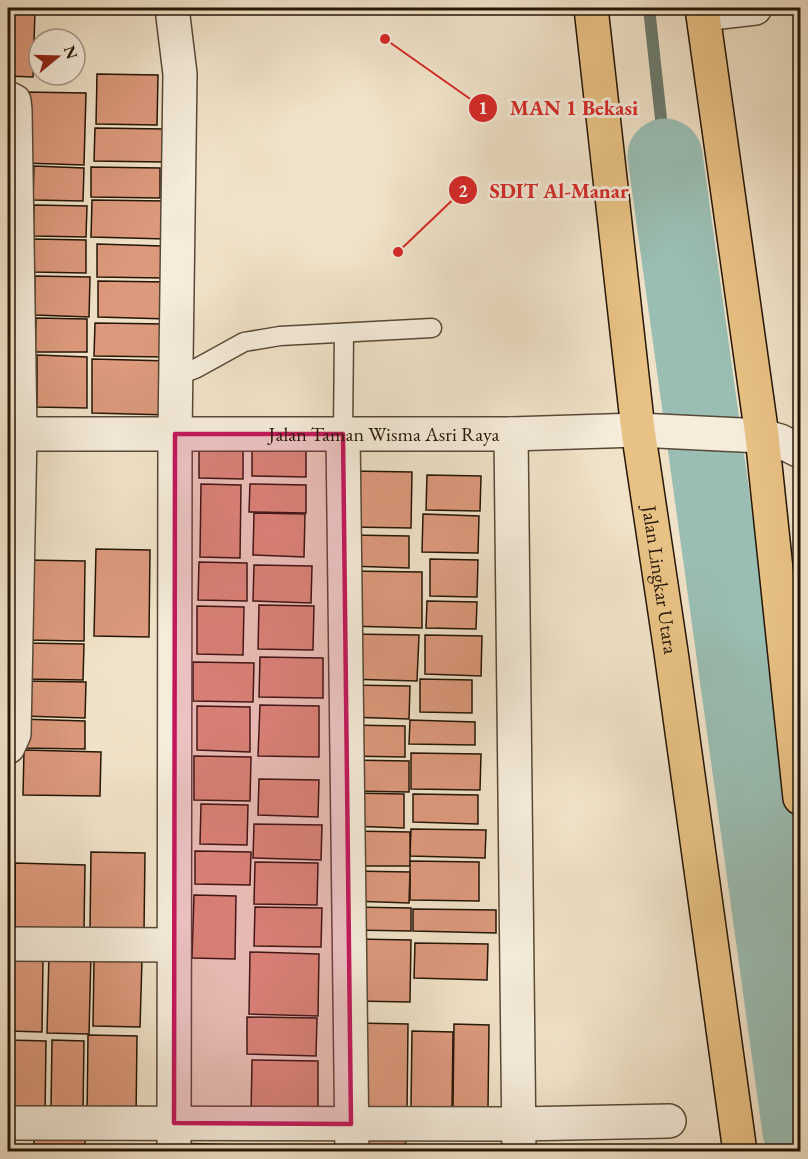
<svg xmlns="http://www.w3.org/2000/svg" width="808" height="1159" font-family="'EB Garamond',serif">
<rect width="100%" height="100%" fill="#f0e2c8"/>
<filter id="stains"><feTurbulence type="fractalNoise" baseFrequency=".00333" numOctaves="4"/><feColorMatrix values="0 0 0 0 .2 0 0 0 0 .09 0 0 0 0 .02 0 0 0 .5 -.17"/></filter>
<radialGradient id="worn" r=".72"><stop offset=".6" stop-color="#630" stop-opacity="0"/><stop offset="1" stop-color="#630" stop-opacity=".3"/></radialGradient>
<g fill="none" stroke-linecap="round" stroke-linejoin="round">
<path stroke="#6b7b6e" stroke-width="12" d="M649,8L665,156"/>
<path stroke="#9abeb3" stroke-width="75" d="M665,156L800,1131"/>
</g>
<g fill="#dc997c" stroke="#251606" stroke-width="1.5">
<path d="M8,10H35L33,77L8,76Z"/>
<path d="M97,74L158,75L157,125L96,124Z"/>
<path d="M24,92L86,93L84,165L23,163Z"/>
<path d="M95,128L165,129L163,162L94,161Z"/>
<path d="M34,166L84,168L83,201L33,200Z"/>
<path d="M91,167L160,168V198L91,197Z"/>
<path d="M92,200L167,201L166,239L91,237Z"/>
<path d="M34,205L87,206L86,237L33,236Z"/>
<path d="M34,239L86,240V273L33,272Z"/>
<path d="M97,244L162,246V278L97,277Z"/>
<path d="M35,276L90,277L89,317L34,315Z"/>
<path d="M98,281L168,282V319L98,317Z"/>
<path d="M36,318L87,319V352H35Z"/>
<path d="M95,323L166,324V357L94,356Z"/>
<path d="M37,355L87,357V408L37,407Z"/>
<path d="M92,359L170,361L169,415L92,413Z"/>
<path d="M199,448L243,449V479L199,478Z"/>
<path d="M252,450L306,451V477L252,476Z"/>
<path d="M351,471L412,472L411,528L351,527Z"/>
<path d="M427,475L481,476L480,511L426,510Z"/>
<path d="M201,484L241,485L240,558L200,557Z"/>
<path d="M250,484L306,485V513L249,512Z"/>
<path d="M254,513L305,514L304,557L253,555Z"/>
<path d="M423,514L479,516L478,553L422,552Z"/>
<path d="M350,535L409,536V568L349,566Z"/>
<path d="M96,549L150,550L149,637L94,636Z"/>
<path d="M430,559L478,560L477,597L430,596Z"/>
<path d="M27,560L85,561L84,641L25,640Z"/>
<path d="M199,562L247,563V601L198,600Z"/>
<path d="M254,565L312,566L311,603L253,601Z"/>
<path d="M347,571L422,572V628L347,626Z"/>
<path d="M427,601L477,602L476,629L426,628Z"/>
<path d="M259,605L314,606L313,650L258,649Z"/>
<path d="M197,606L244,607L243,655L197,654Z"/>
<path d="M349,634L419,635L417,681L347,679Z"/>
<path d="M425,635L482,636L481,676L425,674Z"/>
<path d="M25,643L84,644L83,680L24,679Z"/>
<path d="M260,657L323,658V698L259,697Z"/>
<path d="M193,662L254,663L253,702L193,701Z"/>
<path d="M420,679L472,680V713L420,712Z"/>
<path d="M24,681L86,682L85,718L23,716Z"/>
<path d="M348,685L410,686L409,719L347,717Z"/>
<path d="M260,705L319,706V757L258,756Z"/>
<path d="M197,706L250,707V752L197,750Z"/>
<path d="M20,719L85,721V749L20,748Z"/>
<path d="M410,720L475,722V745L409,744Z"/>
<path d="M349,725L405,726V757L347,756Z"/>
<path d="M24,750L101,752L100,796L23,795Z"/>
<path d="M411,753L481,754L480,790L411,789Z"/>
<path d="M194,756L251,757L250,801L194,800Z"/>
<path d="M349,760L409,761V792L349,791Z"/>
<path d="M259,779L319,780L318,817L258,815Z"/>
<path d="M350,793L404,794V828L350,826Z"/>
<path d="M413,794L478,795V824L413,822Z"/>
<path d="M201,804L248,805L247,845L200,844Z"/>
<path d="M254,824L322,825L321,860L253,858Z"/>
<path d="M411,829L486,830L485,858L410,856Z"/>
<path d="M349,831L410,832V866H349Z"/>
<path d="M195,851L251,852L250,885L195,884Z"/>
<path d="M91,852L145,853L144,931L90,930Z"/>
<path d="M410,861L479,862V901L410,900Z"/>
<path d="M8,862H10L9,931H8Z"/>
<path d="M255,862L318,863L317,905L254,904Z"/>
<path d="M15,863L85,865L84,929L15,927Z"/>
<path d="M351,871L410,872L409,903L351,901Z"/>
<path d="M194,895L236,896L235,959L192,958Z"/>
<path d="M255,907L322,908L321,947L254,946Z"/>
<path d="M350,907L411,908V931L350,930Z"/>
<path d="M413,909L496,910V933L413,931Z"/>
<path d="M355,939L411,940L410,1002L354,1001Z"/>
<path d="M415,943L488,944L487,980L414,978Z"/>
<path d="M250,952L319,954L318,1016L249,1014Z"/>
<path d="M49,954L91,955L89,1034L47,1033Z"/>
<path d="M8,956L43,957L42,1032L8,1031Z"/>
<path d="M94,959L142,960L140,1027L93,1026Z"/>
<path d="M247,1017L317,1018L316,1056L247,1054Z"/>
<path d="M355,1023L408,1024L407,1115L354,1114Z"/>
<path d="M454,1024L489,1025L488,1109H453Z"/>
<path d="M412,1031L453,1032L452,1108L411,1107Z"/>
<path d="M88,1035L137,1036L136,1119L87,1118Z"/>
<path d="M8,1040L46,1041L45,1115L8,1114Z"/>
<path d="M52,1040L84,1041L83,1111L51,1110Z"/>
<path d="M252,1060L318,1061V1117L251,1116Z"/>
<path d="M353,1136L406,1137L405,1152H353Z"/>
<path d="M34,1138L85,1139V1152H34Z"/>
<path d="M177,1143L233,1145V1152H177Z"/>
<path d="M237,1146L312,1147V1152H237Z"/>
<rect x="448" y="1147" width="59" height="5"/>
</g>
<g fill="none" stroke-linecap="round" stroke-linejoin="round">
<g stroke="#584936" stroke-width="21">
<g id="service">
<path d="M176,376L195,369L244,342L280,336L432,328"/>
<path d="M343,434L344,333"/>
</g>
</g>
<g stroke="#584936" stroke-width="36">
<g id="minor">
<path d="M172,8L180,74L175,434L174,1152"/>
<path d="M703,14L755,8"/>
<path d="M8,98L14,101L15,110L20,434L14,734L8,747"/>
<path id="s1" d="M8,434H511L638,430L762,436L780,441L800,451"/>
<path d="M343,434L352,1152"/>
<path d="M511,434L519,1152"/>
<path d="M8,944L174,945"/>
<path d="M8,1123L519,1124L669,1121"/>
</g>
</g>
<g stroke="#251606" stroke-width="36">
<g id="primary">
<path id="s2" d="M591,8L638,430L671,652L740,1152"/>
<path d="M702,8L762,436L800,798"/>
</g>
</g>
<use href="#service" stroke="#f5ecdb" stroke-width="18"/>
<use href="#minor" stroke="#f5ecdb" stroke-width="33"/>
<use href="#primary" stroke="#e8c184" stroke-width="33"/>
</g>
<path fill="#c2185b" fill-opacity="0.2" stroke="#c2185b" stroke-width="4.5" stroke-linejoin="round" d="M175,434H343L351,1124L174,1123Z"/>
<g text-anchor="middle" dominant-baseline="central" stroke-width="6" stroke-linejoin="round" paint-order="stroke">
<g font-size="20" fill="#251606" stroke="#f5ecdb">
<text stroke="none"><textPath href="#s1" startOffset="376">Jalan Taman Wisma Asri Raya</textPath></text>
<text stroke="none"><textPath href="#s2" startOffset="576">Jalan Lingkar Utara</textPath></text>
</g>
</g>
<path fill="none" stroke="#d62828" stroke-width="2" d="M385 39L483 108M398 252L463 190"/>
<g fill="#d62828" stroke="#f5ecdb" stroke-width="2">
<circle cx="385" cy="39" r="6"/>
<circle cx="398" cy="252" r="6"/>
<circle cx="483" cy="108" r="15"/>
<circle cx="463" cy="190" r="15"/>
</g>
<g font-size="18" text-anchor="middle" font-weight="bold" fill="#fff">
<text x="483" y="114">1</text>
<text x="463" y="197">2</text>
</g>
<g font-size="21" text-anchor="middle" font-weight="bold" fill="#d62828" stroke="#f5ecdb" stroke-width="6" stroke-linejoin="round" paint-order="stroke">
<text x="574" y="115">MAN 1 Bekasi</text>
<text x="559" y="198">SDIT Al-Manar</text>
</g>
<rect width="808" height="1159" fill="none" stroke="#f0e2c8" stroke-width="30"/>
<rect x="9" y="9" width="790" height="1141" fill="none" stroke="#251606" stroke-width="3"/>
<rect x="15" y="15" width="778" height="1129" fill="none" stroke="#251606" stroke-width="1.5"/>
<g transform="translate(57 57) rotate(71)"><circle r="28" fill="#f5ecdb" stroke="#a29686" stroke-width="1.5"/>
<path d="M0-4.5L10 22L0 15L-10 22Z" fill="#8f2418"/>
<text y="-9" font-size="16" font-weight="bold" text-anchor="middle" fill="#251606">N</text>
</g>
<rect width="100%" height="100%" filter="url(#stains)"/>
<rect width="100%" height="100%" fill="url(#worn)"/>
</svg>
